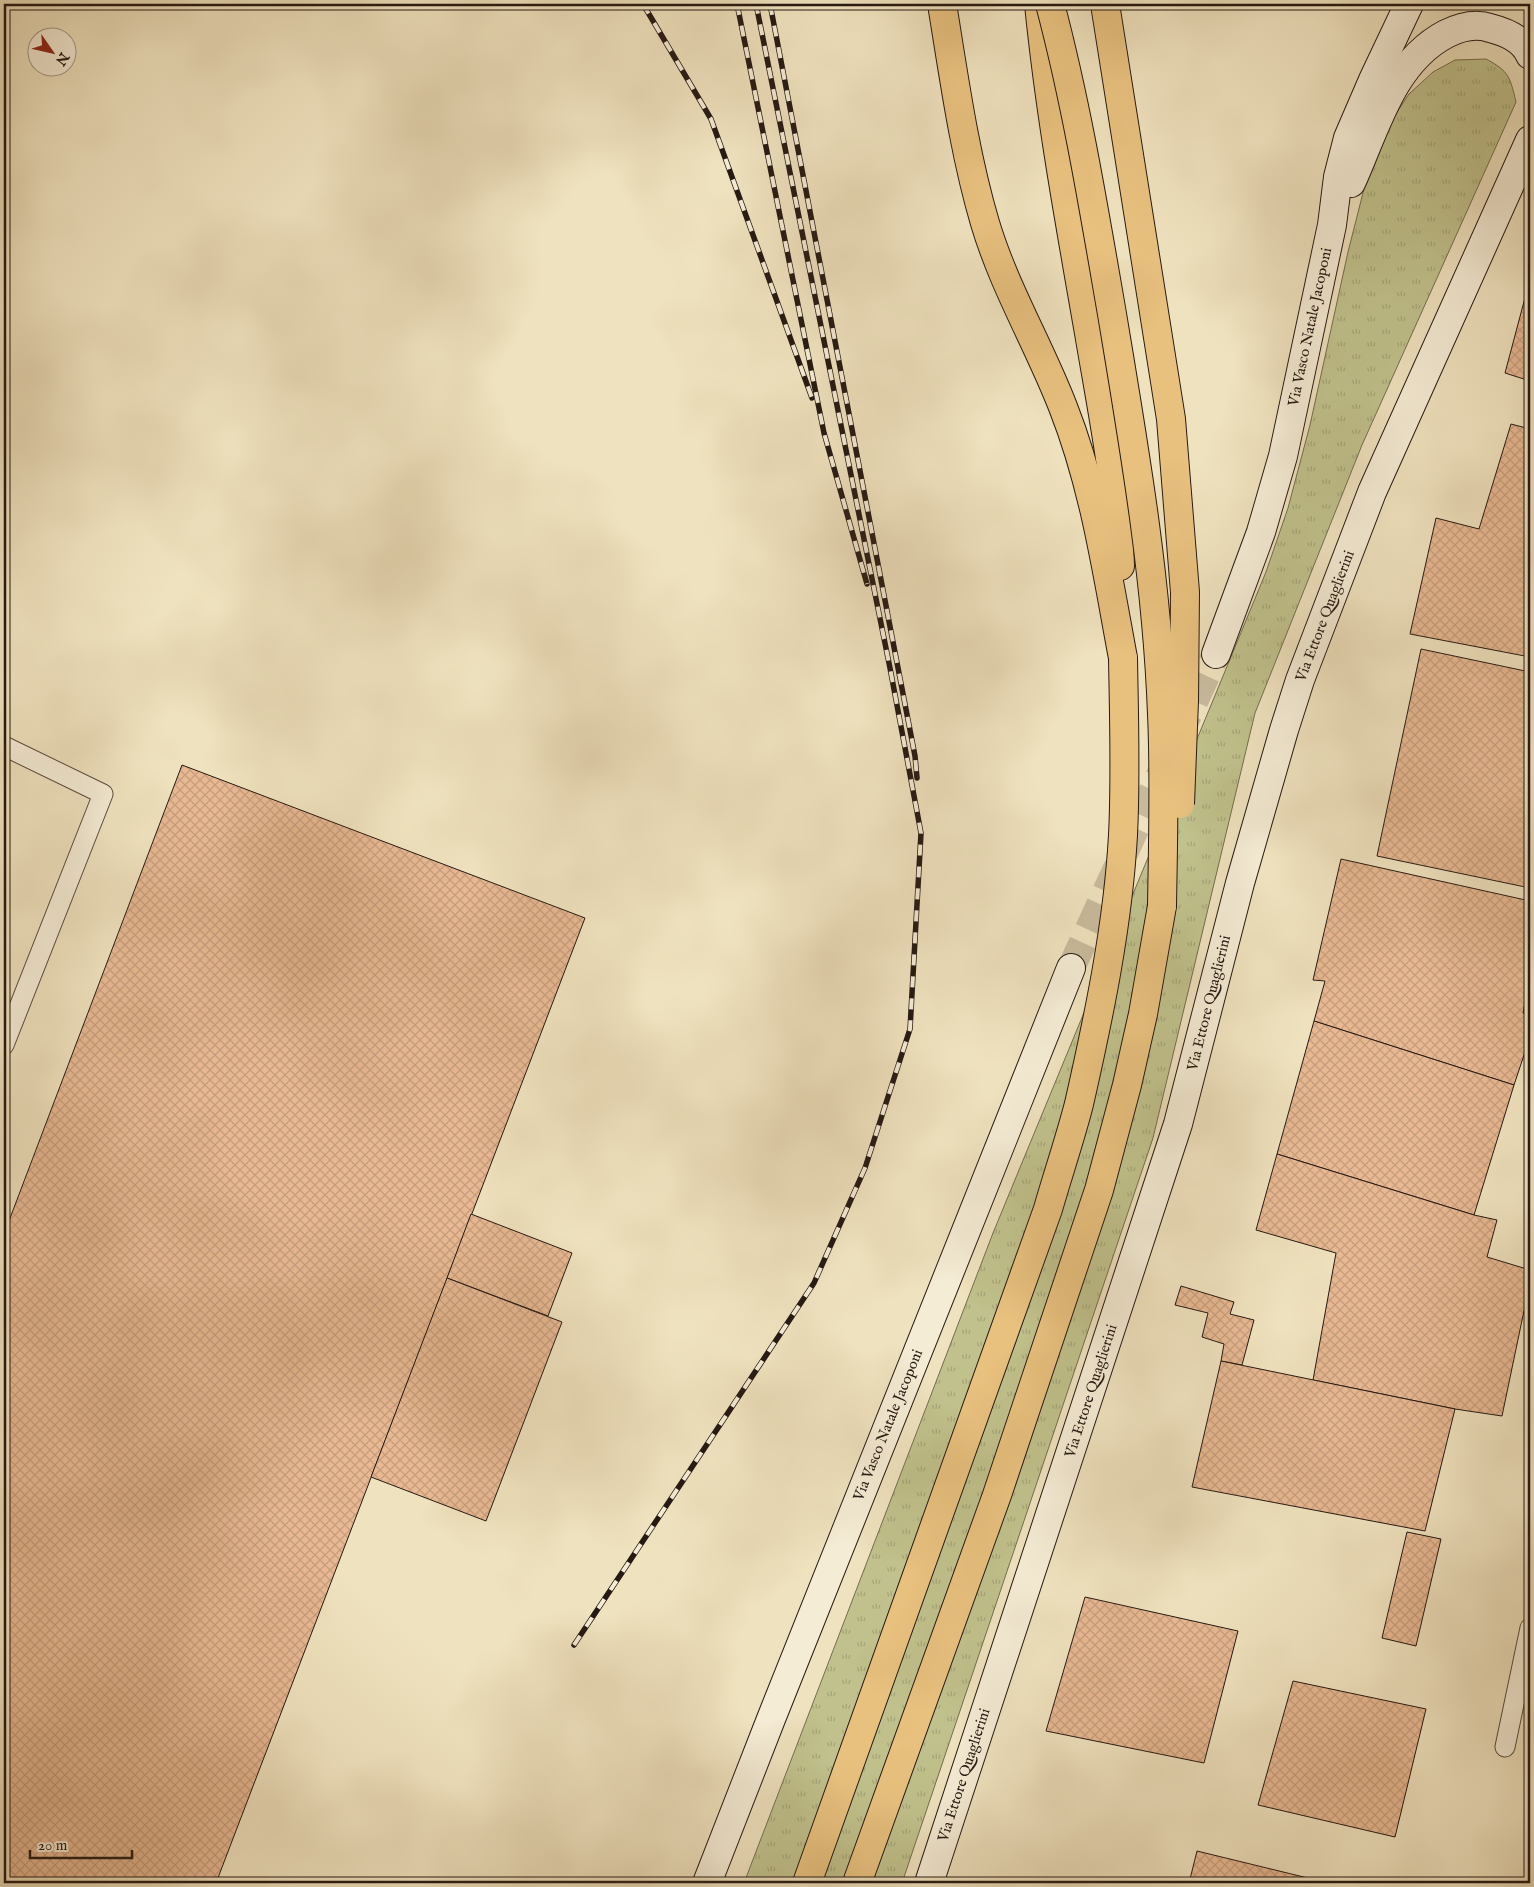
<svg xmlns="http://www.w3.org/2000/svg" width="1534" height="1887" font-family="'IM FELL English',serif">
<defs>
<pattern id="grass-tufts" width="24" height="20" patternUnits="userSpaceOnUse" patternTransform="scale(1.25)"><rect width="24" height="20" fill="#c0c18c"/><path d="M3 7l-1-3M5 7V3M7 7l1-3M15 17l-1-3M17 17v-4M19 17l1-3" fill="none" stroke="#a5a578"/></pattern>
<pattern id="building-cross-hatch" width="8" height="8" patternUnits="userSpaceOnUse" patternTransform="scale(1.25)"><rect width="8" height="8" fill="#e8b992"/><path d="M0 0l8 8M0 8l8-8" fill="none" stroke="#c79e7d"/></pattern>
</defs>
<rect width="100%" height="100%" fill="#efe2be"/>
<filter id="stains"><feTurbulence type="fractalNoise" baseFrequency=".004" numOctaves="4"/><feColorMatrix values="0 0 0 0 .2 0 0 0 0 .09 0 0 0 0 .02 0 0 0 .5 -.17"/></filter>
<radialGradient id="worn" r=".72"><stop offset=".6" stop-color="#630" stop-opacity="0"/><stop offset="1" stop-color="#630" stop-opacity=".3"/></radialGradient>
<path fill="url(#grass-tufts)" stroke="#736d50" d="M1486,59C1509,71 1510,77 1516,102L1362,445L1255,713L1153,1138L902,1883H744L993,1233L1266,572L1288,508L1310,425L1348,252L1367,177L1387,127L1409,94L1433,72L1455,60Z"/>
<g fill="url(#building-cross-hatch)" stroke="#261913">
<path d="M1530,279V381L1505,373Z"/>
<path d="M1511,424L1530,429V657L1410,634L1436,518L1479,529Z"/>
<path d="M1421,649L1530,672V888L1377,856Z"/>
<path d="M182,765L585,918L216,1883H4V1234Z"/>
<path d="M1341,859L1530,901V977L1523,1013L1530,1014V1037L1514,1085L1314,1021L1325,981L1313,980Z"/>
<path d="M1314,1021L1514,1085L1474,1215L1277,1154Z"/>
<path d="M1277,1154L1474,1215L1497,1220L1487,1257L1530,1270V1282L1502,1416L1455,1409L1313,1380L1336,1253L1256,1230Z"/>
<path d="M471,1214L572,1253L548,1316L447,1278Z"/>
<path d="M447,1278L562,1322L486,1521L371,1477Z"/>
<path d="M1181,1286L1234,1302L1230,1314L1254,1320L1242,1365L1221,1361L1224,1344L1202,1337L1208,1313L1175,1305Z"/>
<path d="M1221,1361L1455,1409L1425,1531L1192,1487Z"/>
<path d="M1407,1532L1441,1539L1416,1646L1382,1638Z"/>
<path d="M1085,1597L1238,1631L1204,1763L1046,1731Z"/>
<path d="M1293,1681L1426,1709L1395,1837L1258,1805Z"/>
<path d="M1197,1851L1316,1880L1315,1883H1189Z"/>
</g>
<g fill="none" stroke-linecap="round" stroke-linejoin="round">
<path stroke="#c7ba9c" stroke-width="28" stroke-dasharray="28 14" stroke-linecap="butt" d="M1071,968L1216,654"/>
<g stroke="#584b3e" stroke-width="21">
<g id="service">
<path d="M4,746L103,794L4,1045"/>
<path d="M1505,1747L1530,1628"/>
</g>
</g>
<g stroke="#261913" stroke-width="30">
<g id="secondary">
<path d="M1351,183C1375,131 1391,63 1446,34C1460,27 1475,23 1490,28C1506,32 1523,39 1530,55"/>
<path d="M1216,654L1261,532L1283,456L1332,225L1338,177L1348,138L1373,80L1409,4"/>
<path d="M707,1883L771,1719L1071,968"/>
<path d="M929,1883L1178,1124L1240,883L1284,730L1300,680L1372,492L1530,140"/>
</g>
</g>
<g stroke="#261913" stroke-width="30">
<g id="trunk">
<path d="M942,4C954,77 964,152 985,223C1004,287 1039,345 1063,407C1095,488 1107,573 1123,658"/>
<path d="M1039,4C1050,115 1070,224 1089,333C1102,410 1118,488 1120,566"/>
<path d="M857,1883L997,1495L1099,1190L1127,1085L1143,1014L1162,906"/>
</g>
</g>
<use href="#service" stroke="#f5ecd5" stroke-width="19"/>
<use href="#secondary" stroke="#f5ecd5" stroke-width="28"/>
<use href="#trunk" stroke="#e8c17f" stroke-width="28"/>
<g stroke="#261913" stroke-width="5.5">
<g id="rail">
<path d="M643,4L711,119L812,398"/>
<path d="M737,4L824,433L867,584"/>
<path d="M770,4L915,756L917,778"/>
<path d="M574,1645L814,1283L865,1168L910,1029L921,833L890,668L756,4"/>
</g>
</g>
<use href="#rail" stroke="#f5ecd5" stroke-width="4" stroke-dasharray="11" stroke-linecap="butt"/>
<g stroke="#261913" stroke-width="30" stroke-linecap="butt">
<g id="trunk-bridge">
<path d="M1050,4C1077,106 1094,210 1112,314C1134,446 1157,579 1162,714C1165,778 1163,842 1162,906"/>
<path d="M1105,4L1171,419L1185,592L1184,701L1180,804"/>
<path d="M807,1883L1048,1209C1058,1174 1070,1139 1079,1104C1099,1016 1118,925 1123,835C1126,776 1124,717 1123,658"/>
</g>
</g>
<use href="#trunk-bridge" stroke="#e8c17f" stroke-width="28"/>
</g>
<g text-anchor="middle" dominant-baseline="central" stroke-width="4" stroke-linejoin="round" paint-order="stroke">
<g font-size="15" fill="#261913" stroke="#f5ecd5">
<text transform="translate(1310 327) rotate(-78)">Via Vasco Natale Jacoponi</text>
<text transform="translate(1325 616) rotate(-69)">Via Ettore Quaglierini</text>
<text transform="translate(1209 1003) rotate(-76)">Via Ettore Quaglierini</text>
<text transform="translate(1091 1391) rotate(-72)">Via Ettore Quaglierini</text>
<text transform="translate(888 1425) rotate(-68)">Via Vasco Natale Jacoponi</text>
<text transform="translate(964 1775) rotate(-72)">Via Ettore Quaglierini</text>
</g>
</g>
<rect width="1534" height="1887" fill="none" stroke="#efe2be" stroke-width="20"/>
<rect x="5" y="5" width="1524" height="1877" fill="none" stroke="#261913" stroke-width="2.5"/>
<rect x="10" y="10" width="1514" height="1867" fill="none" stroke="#261913"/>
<g transform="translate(52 52) rotate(124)"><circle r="24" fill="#f5ecd5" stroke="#a29887"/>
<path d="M0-4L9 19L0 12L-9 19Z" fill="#8f2418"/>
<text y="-8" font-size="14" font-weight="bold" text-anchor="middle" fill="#261913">N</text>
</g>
<path d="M30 1850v8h102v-8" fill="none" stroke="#261913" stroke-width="2.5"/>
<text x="38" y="1850" font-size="15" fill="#261913" stroke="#f5ecd5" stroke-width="4" paint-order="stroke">20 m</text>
<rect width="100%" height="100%" filter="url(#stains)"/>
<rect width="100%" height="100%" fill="url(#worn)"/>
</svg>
